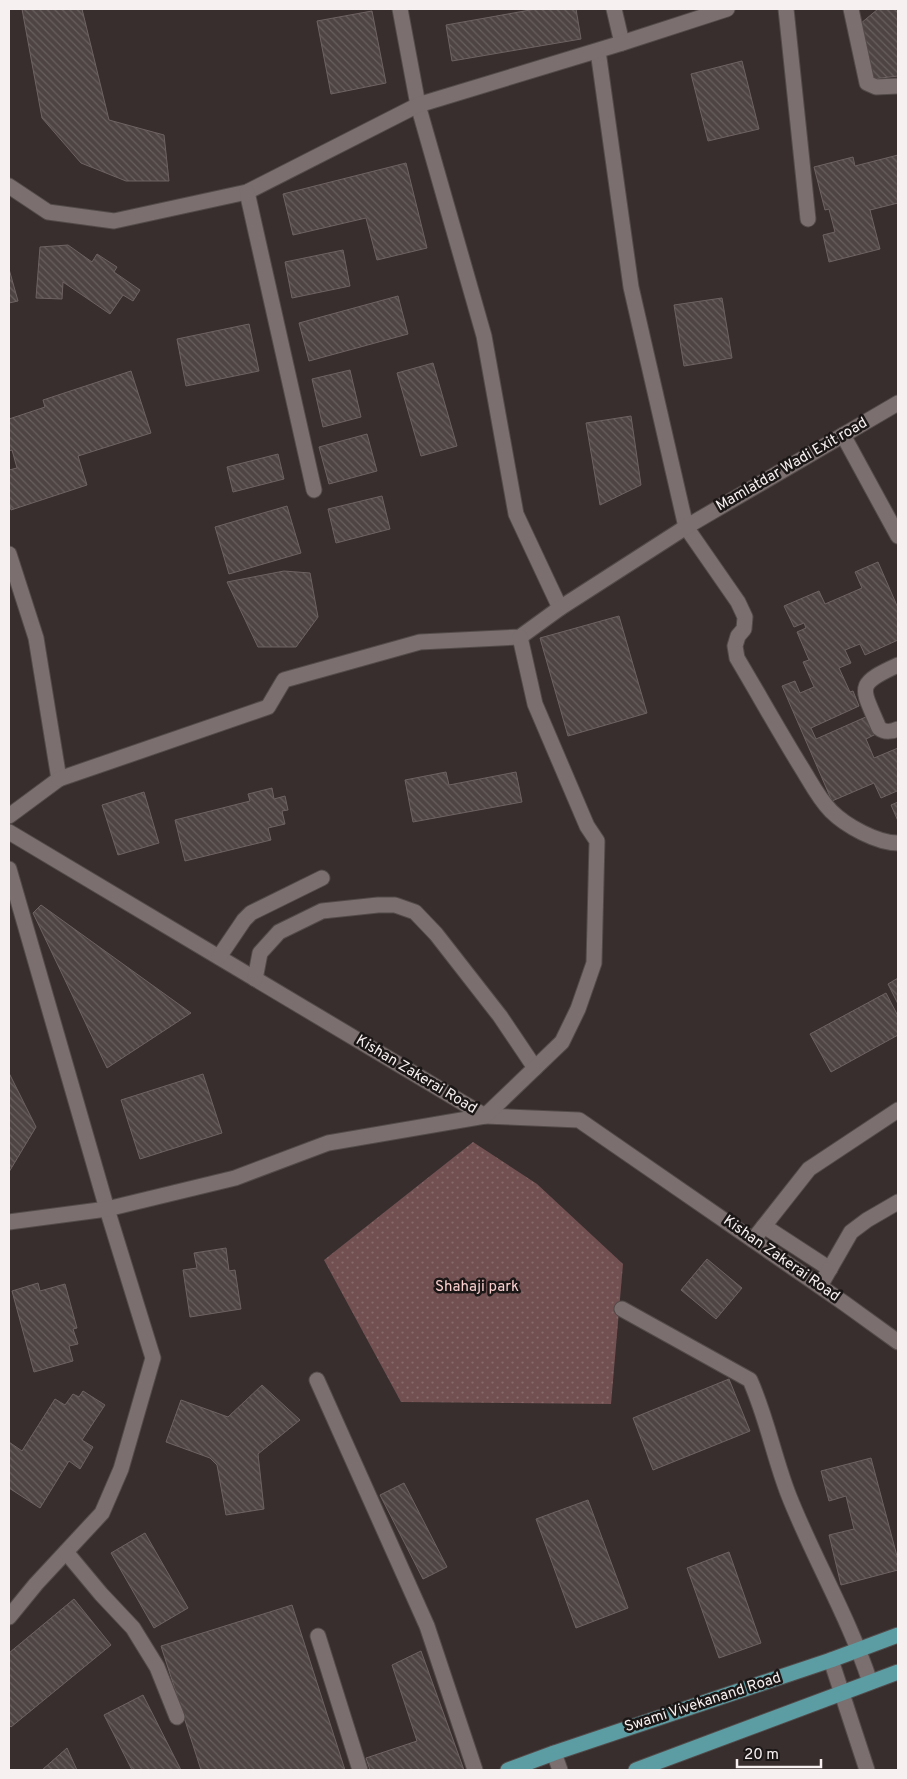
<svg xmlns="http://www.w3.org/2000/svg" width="907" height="1779" font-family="Overpass,sans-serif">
<defs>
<pattern id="park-dots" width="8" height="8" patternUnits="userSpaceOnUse" patternTransform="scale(1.25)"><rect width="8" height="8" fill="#725051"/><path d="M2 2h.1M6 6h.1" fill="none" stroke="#876a6a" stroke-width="1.8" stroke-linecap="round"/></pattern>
<pattern id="building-back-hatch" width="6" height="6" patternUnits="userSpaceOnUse" patternTransform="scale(1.25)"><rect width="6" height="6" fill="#4e4444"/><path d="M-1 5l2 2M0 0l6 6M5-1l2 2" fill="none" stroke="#685f5f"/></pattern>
</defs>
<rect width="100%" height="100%" fill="#372e2d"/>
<path fill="url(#park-dots)" d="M473,1142L537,1184L623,1264L611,1404L401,1402L324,1260Z"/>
<g fill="url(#building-back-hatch)" stroke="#6e6362">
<path d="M22,9H82L109,120L164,135L169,181H126L81,163L42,118Z"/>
<path d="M536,9H576L581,39L452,61L446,25Z"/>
<path d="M878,9H898V76L873,79L860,24Z"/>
<path d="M372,11L386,83L331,94L317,21Z"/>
<path d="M742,61L759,129L708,141L691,74Z"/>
<path d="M898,155V203L870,210L880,249L829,262L823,235L835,232L829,209L825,210L814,167L853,157L855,166Z"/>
<path d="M406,163L427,248L377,260L366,218L293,235L283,194Z"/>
<path d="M68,245L92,262L97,254L117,267L114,272L140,290L133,301L123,295L110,314L63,282L62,299L36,298L40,247Z"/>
<path d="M343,250L350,286L292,298L285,262Z"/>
<path d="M9,269L18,301L9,303Z"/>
<path d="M398,296L408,334L309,361L299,323Z"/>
<path d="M722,298L732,358L684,366L674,305Z"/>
<path d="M249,324L259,371L186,386L177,339Z"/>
<path d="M433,363L457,446L421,456L397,373Z"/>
<path d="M350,370L361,417L323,427L312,379Z"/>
<path d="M131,371L151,433L78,456L87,485L11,510L9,503V470L17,468L12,450L9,451V419L45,407L43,400Z"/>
<path d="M631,416L641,485L600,505L586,423Z"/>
<path d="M367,434L377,471L329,484L319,447Z"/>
<path d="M278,454L284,479L233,492L227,467Z"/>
<path d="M382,496L390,529L336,543L328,509Z"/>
<path d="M287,506L301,553L229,574L215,527Z"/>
<path d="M878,562L898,608V640L865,655L860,644L845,650L851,663L839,668L850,692L853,691L859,706L811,728L816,739L868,716L876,734L866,739L874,758L898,748V793L897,791L881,798L874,783L832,801L782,686L795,681L800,693L814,687L803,662L809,660L797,632L806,628L804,623L794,627L784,606L819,591L825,604L862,588L855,572Z"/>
<path d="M284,571L310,573L318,617L296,647H258L227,582Z"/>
<path d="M619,616L647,713L568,736L540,638Z"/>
<path d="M446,772L449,785L516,772L522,802L413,822L405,780Z"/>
<path d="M272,788L274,799L285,796L288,810L282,811L285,824L268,828L271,840L185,861L175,820L250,801L248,794Z"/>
<path d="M144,792L159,843L118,855L102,805Z"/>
<path d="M898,802V821L891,805Z"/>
<path d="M41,905L191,1013L107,1068L33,913Z"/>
<path d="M898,978V1004L888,984Z"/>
<path d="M886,993L898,1016V1035L831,1072L810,1034Z"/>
<path d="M9,1073L36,1127L9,1172Z"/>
<path d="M203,1074L222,1133L140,1159L121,1100Z"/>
<path d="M226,1248L229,1271L235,1270L241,1309L190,1317L183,1270L197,1268L194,1253Z"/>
<path d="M707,1259L742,1288L716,1319L681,1290Z"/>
<path d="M38,1283L40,1291L65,1284L77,1328L73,1329L78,1344L69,1346L73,1361L34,1372L12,1291Z"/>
<path d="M729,1379L750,1431L653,1470L633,1418Z"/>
<path d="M262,1385L300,1420L258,1454L264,1509L226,1515L217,1465L210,1458L166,1442L181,1400L228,1417Z"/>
<path d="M83,1391L105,1405L82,1440L93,1447L80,1469L69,1461L40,1508L9,1488V1442L22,1451L55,1399L65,1405L73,1394L79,1397Z"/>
<path d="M871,1458L898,1560V1570L841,1585L829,1535L854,1529L846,1496L829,1501L821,1471Z"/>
<path d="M404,1483L447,1567L423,1579L380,1495Z"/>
<path d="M588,1500L628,1608L576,1628L536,1519Z"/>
<path d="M145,1533L188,1608L154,1628L111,1553Z"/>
<path d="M729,1552L761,1643L719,1658L687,1568Z"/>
<path d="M74,1599L111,1645L11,1727L9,1725V1653Z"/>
<path d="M292,1605L345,1770H201L161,1646Z"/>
<path d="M421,1651L464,1770H370L366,1758L417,1741L392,1665Z"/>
<path d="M143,1695L181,1770H132L104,1715Z"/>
<path d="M67,1748L77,1770H42Z"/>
</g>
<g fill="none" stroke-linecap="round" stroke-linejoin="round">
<g stroke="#534a4a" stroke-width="17">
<g id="minor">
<path d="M400,9L418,105L484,336L516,514L560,608"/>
<path d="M614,9L622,43"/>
<path d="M786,9L808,219"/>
<path d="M851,9L867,83L876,87L898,86"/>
<path d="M598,51L631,287L686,527L738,602L745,617L744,629L738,636L735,646L737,658C759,695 780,733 803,770C811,783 819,799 831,811C846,826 877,843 898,843"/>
<path d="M9,186L48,212L114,221L247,192L418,105L622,43L727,9"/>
<path d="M247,192L314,490"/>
<path d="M843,435L898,536"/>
<path d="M9,554L36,638L59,779L9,816"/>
<path d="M898,665C854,685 862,687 879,728C885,733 891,732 898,729"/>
<path d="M59,779L268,707L284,680L420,642L520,637L560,608L686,527L898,403"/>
<path d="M9,832L485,1116L579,1120L844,1303L898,1342"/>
<path d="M9,869L107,1209L153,1358L121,1469L102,1513L36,1584L9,1617"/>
<path d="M219,957L244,920L251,913L322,878"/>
<path d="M255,979L260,953L279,932L322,911L378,905H395L415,912L436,934L500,1016L535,1068"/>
<path d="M9,1222L107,1209L235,1178L328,1143L485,1116L562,1042L578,1009L594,963L597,841L587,826L535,704L520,637"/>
<path d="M764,1226L830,1269"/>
<path d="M753,1240L809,1169L898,1110"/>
<path d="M820,1286L851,1232L867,1220L898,1202"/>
<path d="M622,1309L750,1380C767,1418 774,1458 789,1496C814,1559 849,1618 870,1682"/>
<path d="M317,1380L427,1626L475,1770"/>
<path d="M66,1552L101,1594L133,1628L157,1667L177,1717"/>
<path d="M318,1636L360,1770"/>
<path d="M831,1660L867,1770"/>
<path d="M554,1753L560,1770"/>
</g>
</g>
<g stroke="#534a4a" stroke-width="17">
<g id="major">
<path d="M508,1770L554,1753L831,1660L898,1635"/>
<path d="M636,1770L898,1672"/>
</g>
</g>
<use href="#minor" stroke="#7b6f6f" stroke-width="15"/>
<use href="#major" stroke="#5c9ca3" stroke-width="15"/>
</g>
<g text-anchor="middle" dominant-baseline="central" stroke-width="5" stroke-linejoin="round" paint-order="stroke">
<g font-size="15" fill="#f7f0f0" stroke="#1c1717">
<text transform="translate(792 465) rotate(-30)">Mamlatdar Wadi Exit road</text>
<text transform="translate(416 1075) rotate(31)">Kishan Zakerai Road</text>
<text transform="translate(781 1259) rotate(35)">Kishan Zakerai Road</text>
<text transform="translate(703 1703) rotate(-18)">Swami Vivekanand Road</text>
</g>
<g font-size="15" fill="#fbd0cf" stroke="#1c1717">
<text x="477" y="1287">Shahaji park</text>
</g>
</g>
<rect width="907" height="1779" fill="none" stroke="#f7f0f0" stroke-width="20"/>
<path d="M737 1759v8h84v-8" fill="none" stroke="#f7f0f0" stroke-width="2.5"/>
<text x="744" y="1759" font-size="15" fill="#f7f0f0" stroke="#1c1717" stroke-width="4" paint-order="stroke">20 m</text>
</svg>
